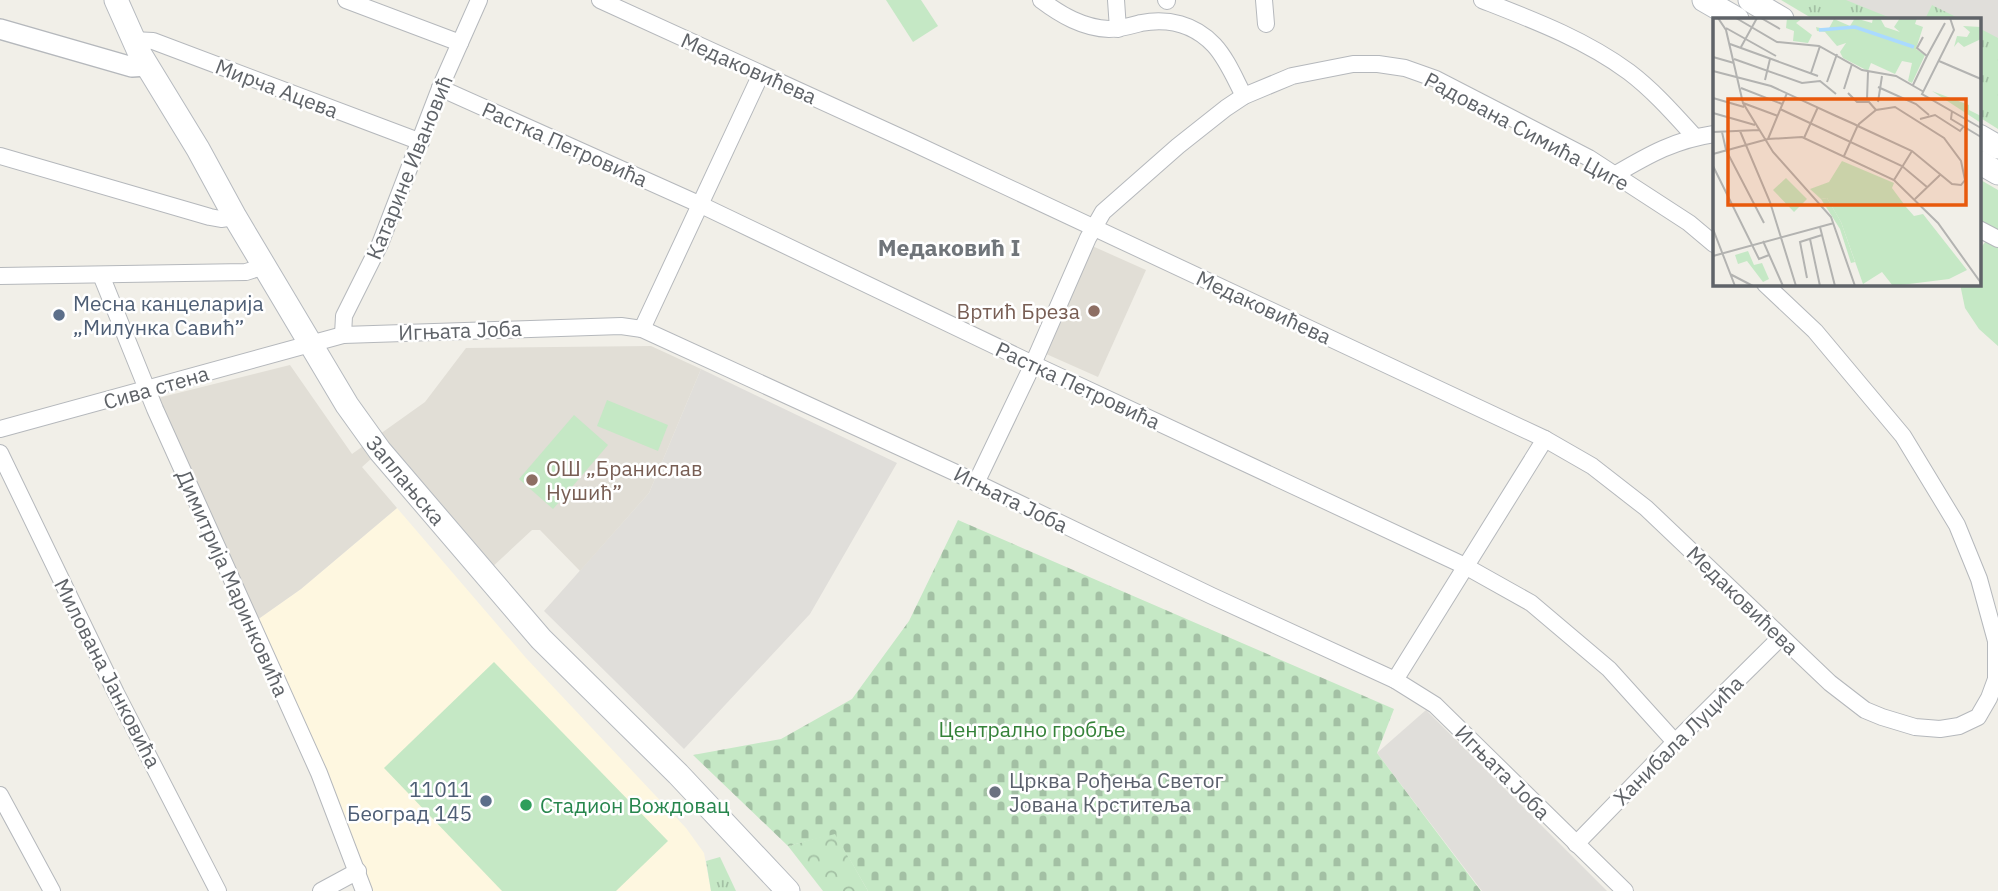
<svg xmlns="http://www.w3.org/2000/svg" width="1998" height="891" font-family="'IBM Plex Sans',sans-serif">
<defs>
<pattern id="grass-tufts" width="24" height="20" patternUnits="userSpaceOnUse" patternTransform="scale(1.75)"><rect width="24" height="20" fill="#c5e8c5"/><path d="M3 7l-1-3M5 7V3M7 7l1-3M15 17l-1-3M17 17v-4M19 17l1-3" fill="none" stroke="#a3c0a4"/></pattern>
<pattern id="forest-crowns" width="20" height="18" patternUnits="userSpaceOnUse" patternTransform="scale(1.75)"><rect width="20" height="18" fill="#c5e8c5"/><path d="M2 6a3 3 0 1 1 6 0M12 15a3 3 0 1 1 6 0" fill="none" stroke="#a3c0a4"/></pattern>
<pattern id="cemetery-stones" width="16" height="16" patternUnits="userSpaceOnUse" patternTransform="scale(1.75)"><rect width="16" height="16" fill="#c5e8c5"/><path d="M2 7V4a2 2 0 0 1 4 0v3zM10 15v-3a2 2 0 0 1 4 0v3z" fill="#a3c0a4"/></pattern>
</defs>
<rect width="100%" height="100%" fill="#f1efe8"/>
<path fill="#fef7e0" d="M397,508L526,658L686,828L704,853L711,891H373L348,826L257,620L301,589Z"/>
<g fill="#e0deda">
<path d="M1809,0H1998V80L1979,72V19H1854Z"/>
<path d="M701,369L897,463L810,614L684,749L544,611L649,493Z"/>
<path d="M1426,710L1607,891H1482L1377,753Z"/>
</g>
<g fill="#e1ded6">
<path d="M1090,245L1146,270L1098,377L1044,353Z"/>
<path d="M651,346L701,369L649,493L580,571L540,530H532L489,570L382,449L362,467L397,508L301,589L257,620L158,398L290,365L352,454L425,402L466,348Z"/>
</g>
<g fill="url(#grass-tufts)">
<path d="M1781,0H1846L1893,19H1813Z"/>
<path d="M1932,5L1960,19H1925Z"/>
<path d="M1979,28L1998,38V129L1979,117Z"/>
<path d="M720,857L736,891H711L706,861Z"/>
</g>
<path fill="url(#forest-crowns)" d="M835,833L868,891H823L788,846Z"/>
<path fill="url(#cemetery-stones)" d="M958,520L1394,709L1377,753L1481,891H868L835,834L788,846L693,755L781,739L852,699L909,621Z"/>
<g fill="#c5e8c5">
<path d="M886,0H921L938,26L913,42Z"/>
<path d="M1979,179L1998,190V346L1979,329L1965,308L1960,284H1979V250L1993,232L1979,223Z"/>
<path d="M607,400L668,425L658,451L597,426Z"/>
<path d="M574,415L608,445L553,509L519,479Z"/>
<path d="M494,662L668,841L616,891H502L384,768Z"/>
</g>
<g fill="none" stroke-linecap="round" stroke-linejoin="round">
<g stroke="#b5b8bc" stroke-width="18">
<g id="minor">
<path d="M346,0L460,43"/>
<path d="M600,0L911,142L1545,439L1592,466L1646,508L1830,683L1865,710L1882,717L1915,727L1940,729L1959,726L1978,717L1989,698L1996,679V641L1979,579L1957,525L1903,436L1815,331L1765,284"/>
<path d="M1041,0C1061,15 1083,28 1109,29C1120,29 1130,26 1141,23C1168,18 1194,24 1214,45C1227,59 1235,79 1244,96"/>
<path d="M1116,0L1118,29"/>
<path d="M1166,0L1167,1"/>
<path d="M1264,0L1266,24"/>
<path d="M1482,0C1533,20 1584,39 1629,72C1654,91 1674,114 1695,137"/>
<path d="M133,40L153,41L421,142"/>
<path d="M440,88L701,205L1033,364L1465,566L1531,603L1609,669L1675,742"/>
<path d="M0,156L210,217L221,219L235,217"/>
<path d="M1616,174C1650,154 1675,140 1714,134"/>
<path d="M1979,229L1998,239"/>
<path d="M101,275L155,409L319,773L364,891"/>
<path d="M0,276L246,272L265,266"/>
<path d="M642,329L761,74"/>
<path d="M343,335L344,316L380,244L440,88L479,0"/>
<path d="M0,429L343,335L621,326L642,329L954,472L1212,596L1395,680L1435,705L1625,891"/>
<path d="M0,453L116,693L218,891"/>
<path d="M976,483L1033,364L1088,238L1103,212L1178,146L1226,108L1244,96L1292,76L1353,64H1378L1405,68L1436,79L1589,158L1689,223L1714,244"/>
<path d="M1395,680L1545,439"/>
<path d="M0,795L52,891"/>
<path d="M1576,844L1675,742L1781,637"/>
<path d="M321,891L358,871"/>
</g>
</g>
<g stroke="#b5b8bc" stroke-width="22">
<path id="tertiary" d="M0,29L132,67L147,66"/>
</g>
<g stroke="#b6babf" stroke-width="25">
<g id="secondary">
<path d="M116,0L140,54L198,149L235,217L347,405L380,451L541,639L678,774L788,891"/>
<path d="M1704,0L1737,19"/>
<path d="M1750,0L1782,19"/>
<path d="M1979,136L1998,147"/>
<path d="M1979,162L1998,173"/>
</g>
</g>
<use href="#minor" stroke="#fff" stroke-width="16"/>
<use href="#tertiary" stroke="#fff" stroke-width="19"/>
<use href="#secondary" stroke="#fff" stroke-width="23"/>
</g>
<g fill="#8d6e63" stroke="#fff" stroke-width="2.5">
<circle cx="1094" cy="311" r="7"/>
<circle cx="532" cy="480" r="7"/>
</g>
<g fill="#5c6f8a" stroke="#fff" stroke-width="2.5">
<circle cx="59" cy="315" r="7"/>
<circle cx="486" cy="801" r="7"/>
</g>
<circle fill="#6b7280" stroke="#fff" stroke-width="2.5" cx="995" cy="792" r="7"/>
<circle fill="#2e9e5b" stroke="#fff" stroke-width="2.5" cx="526" cy="805" r="7"/>
<g text-anchor="middle" dominant-baseline="central" stroke-width="5" stroke-linejoin="round" paint-order="stroke">
<g font-size="21" fill="#5f6368" stroke="#fff">
<text transform="translate(749 68) rotate(24)">Медаковићева</text>
<text transform="translate(277 88) rotate(21)">Мирча Ацева</text>
<text transform="translate(1527 131) rotate(28)">Радована Симића Циге</text>
<text transform="translate(565 144) rotate(24)">Растка Петровића</text>
<text transform="translate(409 167) rotate(-68)">Катарине Ивановић</text>
<text transform="translate(1264 307) rotate(25)">Медаковићева</text>
<text transform="translate(460 330) rotate(-2)">Игњата Јоба</text>
<text transform="translate(1078 385) rotate(25)">Растка Петровића</text>
<text transform="translate(156 387) rotate(-16)">Сива стена</text>
<text transform="translate(406 480) rotate(50)">Заплањска</text>
<text transform="translate(1011 499) rotate(26)">Игњата Јоба</text>
<text transform="translate(233 583) rotate(66)">Димитрија Маринковића</text>
<text transform="translate(1743 600) rotate(44)">Медаковићева</text>
<text transform="translate(108 673) rotate(63)">Милована Јанковића</text>
<text transform="translate(1678 740) rotate(-45)">Ханибала Луцића</text>
<text transform="translate(1503 772) rotate(45)">Игњата Јоба</text>
</g>
<g font-size="21" fill="#4e5e75" stroke="#fff" text-anchor="start">
<text x="73" y="303">Месна канцеларија<tspan x="73" dy="24">„Милунка Савић”</tspan></text>
<text x="472" y="789" text-anchor="end">11011<tspan x="472" dy="24">Београд 145</tspan></text>
</g>
<g font-size="21" fill="#785e54" stroke="#fff" text-anchor="end">
<text x="1080" y="311">Вртић Бреза</text>
<text x="546" y="468" text-anchor="start">ОШ „Бранислав<tspan x="546" dy="24">Нушић”</tspan></text>
</g>
<g font-size="21" fill="#348238" stroke="#fff">
<text x="1032" y="729">Централно гробље</text>
</g>
<g font-size="21" fill="#5b616d" stroke="#fff" text-anchor="start">
<text x="1009" y="780">Црква Рођења Светог<tspan x="1009" dy="24">Јована Крститеља</tspan></text>
</g>
<g font-size="21" fill="#27864d" stroke="#fff" text-anchor="start">
<text x="540" y="805">Стадион Вождовац</text>
</g>
<g font-size="23" font-weight="bold" fill="#70757a" stroke="#fff">
<text x="949" y="247">Медаковић I</text>
</g>
</g>
<g transform="translate(1713 18)">
<rect width="268" height="268" fill="#f1efe8"/>
<path d="M74,0H90L83,5L99,17L95,25L80,23L81,13L73,10ZM142,0L159,5L160,0H167L172,9L187,14L181,9L187,0H204L202,6L210,9L203,31L212,37L199,65L195,63L199,45L189,43L182,56L158,45L155,53L130,40L127,34L133,25L124,28L112,14L104,13L103,9L115,12L121,1L137,8ZM250,8L268,9V21L251,29L245,24L241,29L244,18L254,19L257,14ZM219,73L256,87V92L268,98V105Z" fill="#c5e8c5"/>
<path d="M114,180L128,204L142,244L138,245L127,211L108,181Z" fill="#c5e8c5"/>
<path d="M129,143L181,165L179,170L193,189L201,198L210,196L254,252L236,261L180,268L169,254L150,266L128,204L114,180L108,181L97,171L116,164Z" fill="#c5e8c5"/>
<path d="M73,160L94,181L81,194L60,172ZM35,233L41,247L49,245L56,261L50,264L34,243L25,246L22,237Z" fill="#c5e8c5"/>
<path fill="none" stroke="#aadaff" stroke-width="3.5" d="M106,12L142,9L201,29"/>
<path fill="none" stroke="#b3b3b1" stroke-width="2" d="M5,0L13,12L30,85L60,134L118,199L142,268M23,0L64,24L106,28L149,52L183,58L211,74M48,0L67,11M237,0L241,12L209,76L268,110M13,10L63,38M17,26L105,58M28,29L44,0M214,38L232,5M0,39L21,45M21,41L89,65L107,63L123,76M226,43L268,61M0,53L58,68L123,98L141,106L147,109L199,133L239,166L248,167L252,162L248,143L231,120L182,89L163,92L146,106L145,108L144,109L131,138M98,55L107,28M52,62L57,41M114,64L124,36M200,67L214,38L204,30L210,19M165,69L203,86L216,97M28,70L69,86M131,71L139,46M135,75L144,84H156L163,92M0,80L31,89M154,81L155,54M165,84L169,58M30,85L65,98M67,91L189,148L214,169M239,93L238,101L268,119M0,95L42,107M207,101L222,97L247,113L251,108M27,113L57,184L83,268M0,114L46,112M9,114L13,132L51,205M91,120L105,89M55,121L74,75M0,136L55,121L89,119L181,162L225,205L268,265M0,148L46,241L56,237M181,162L199,133M202,181L227,157M107,209L122,268M0,211L22,268M97,221L107,268M50,223L70,268M0,238L121,205M17,256L40,268M94,260L87,224L109,217"/>
<path fill="#e8590c" fill-opacity="0.15" stroke="#e8590c" stroke-width="3.5" d="M15,81H253V187H15Z"/>
<rect width="268" height="268" fill="none" stroke="#5f6368" stroke-width="3.5"/>
</g>
</svg>
